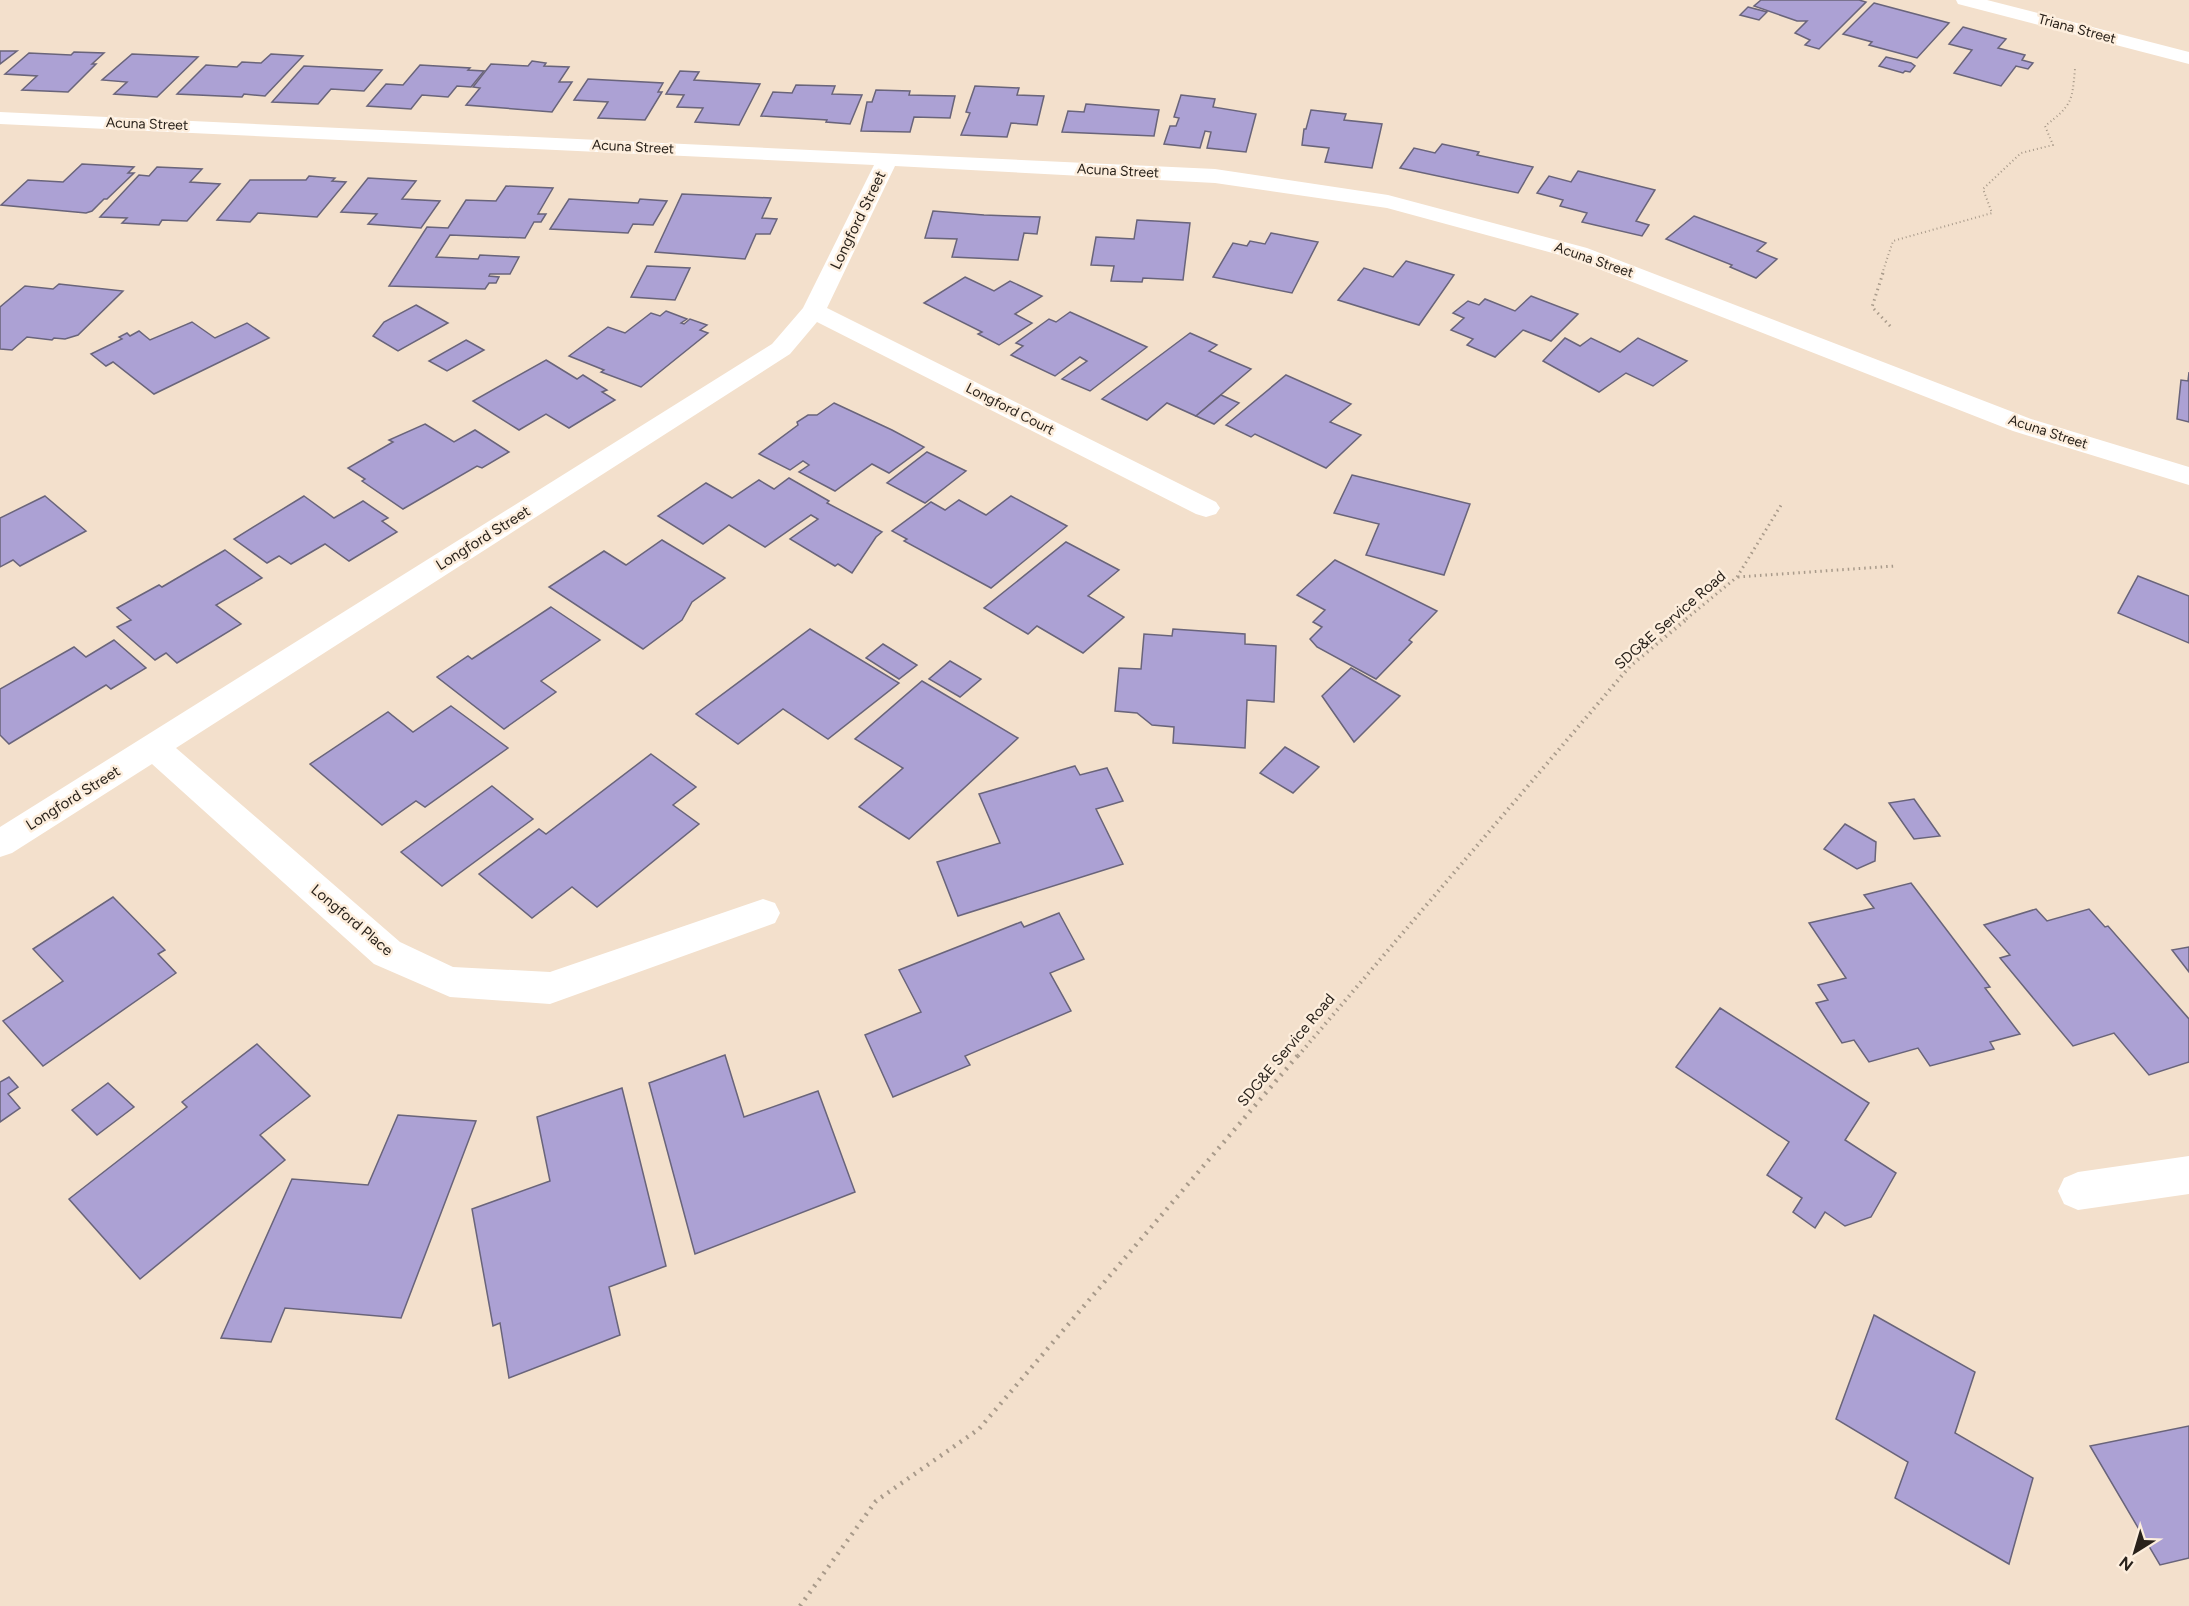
<svg xmlns="http://www.w3.org/2000/svg" width="2189" height="1606" font-family="Figtree,sans-serif">
<rect width="100%" height="100%" fill="#f3e0cc"/>
<g fill="#aca1d4" stroke="#69647a" stroke-width="1.5">
<path d="M1761,0H1859L1866,2L1819,49L1805,45L1810,40L1795,33L1807,21H1797L1754,6Z"/>
<path d="M1874,3L1949,23L1917,58L1869,45L1872,42L1843,34Z"/>
<path d="M1748,7L1767,12L1759,20L1740,15Z"/>
<path d="M1963,27L2006,39L1998,48L2025,55L2022,60L2033,63L2028,69L2016,66L2001,86L1954,73L1972,50L1949,44Z"/>
<path d="M0,51H17L0,64Z"/>
<path d="M74,52L104,53L92,64H96L68,92L22,90L37,76L5,74L29,53L71,55Z"/>
<path d="M132,54L198,57L157,97L114,94L127,82L102,80Z"/>
<path d="M271,54L303,56L265,96L244,94L242,97L177,94L206,65L237,67L242,62L261,63Z"/>
<path d="M1886,57L1911,63L1915,66L1910,72L1905,71L1903,73L1879,66Z"/>
<path d="M532,61L546,63L544,66L569,67L559,82H572L552,112L466,105L480,88L473,87L491,64L528,66Z"/>
<path d="M420,65L470,68L468,70L484,71L471,87L457,86L448,97L422,95L411,109L367,106L386,84L403,85Z"/>
<path d="M304,66L382,70L364,91L331,89L318,104L272,102Z"/>
<path d="M680,71L699,72L694,80L760,84L739,125L695,122L703,108L677,107L684,95L666,94Z"/>
<path d="M588,79L663,83L658,92H662L645,120L598,118L608,102L574,100Z"/>
<path d="M796,85L835,86L832,94L862,95L850,124L826,122L827,120L761,116L773,92L792,93Z"/>
<path d="M975,86L1019,88L1017,95L1044,96L1037,125L1011,123L1007,137L961,135L970,113L966,112Z"/>
<path d="M876,90L910,91L909,95L955,96L950,118L914,117L910,132L861,131L867,102H872Z"/>
<path d="M1181,95L1215,99L1213,107L1256,114L1246,152L1207,148L1211,132L1205,131L1200,148L1164,144L1170,126H1176L1179,118L1174,117Z"/>
<path d="M1086,104L1159,110L1154,136L1062,132L1068,111L1084,112Z"/>
<path d="M1311,110L1346,114L1344,120L1382,124L1372,168L1325,162L1329,148L1302,145L1304,129H1306Z"/>
<path d="M1442,144L1479,152L1477,155L1533,167L1518,193L1400,168L1414,148L1435,153Z"/>
<path d="M82,164L134,167L128,173H134L107,199H104L92,211L86,213L1,205L28,180L63,182Z"/>
<path d="M157,167L202,169L190,182L220,184L187,221L162,220L159,225L122,223L127,218L100,217L139,175L149,176Z"/>
<path d="M1578,171L1655,190L1636,221L1649,225L1642,236L1582,222L1587,213L1560,206L1563,200L1537,193L1549,176L1571,182Z"/>
<path d="M309,176L335,178L332,181L346,182L317,217L258,213L250,222L217,220L250,180H306Z"/>
<path d="M368,178L416,181L402,199L440,201L421,228L368,224L377,214L341,212Z"/>
<path d="M506,186L553,188L538,214H546L541,222H534L525,238L450,235L436,257L478,259L480,255L519,257L510,274H490L489,276L499,277L496,283H489L485,289L389,286L427,227L448,228L466,200L496,201Z"/>
<path d="M682,194L771,198L762,218L777,219L770,234H756L745,259L655,252Z"/>
<path d="M569,199L638,203L640,199L667,201L653,225L633,224L628,233L550,229Z"/>
<path d="M933,211L984,215L1040,217L1037,234L1024,233L1018,260L952,257L957,239L925,238Z"/>
<path d="M1694,216L1766,243L1757,251L1777,259L1756,278L1730,267L1732,265L1666,239Z"/>
<path d="M1137,220L1190,223L1183,280L1143,278L1142,282L1111,281L1114,266L1091,265L1096,237L1134,239Z"/>
<path d="M1271,233L1318,242L1292,293L1213,277L1233,243L1247,246L1250,241L1265,244Z"/>
<path d="M1406,261L1454,275L1419,325L1338,300L1364,268L1393,277Z"/>
<path d="M647,266L690,268L675,300L631,297Z"/>
<path d="M965,277L994,291L1010,281L1042,296L1015,314L1032,323L999,345L978,334L982,332L924,303Z"/>
<path d="M59,284L123,291L78,335L65,339L54,338L52,340L27,337L12,350L0,349V307L25,286L53,289Z"/>
<path d="M1531,296L1578,314L1551,341L1523,330L1495,357L1467,345L1473,339L1451,330L1464,318L1453,313L1468,301L1479,305L1485,299L1515,311Z"/>
<path d="M416,305L448,323L398,351L373,336L384,322Z"/>
<path d="M666,311L687,319L681,323L684,324L690,319L707,325L700,330L708,333L641,387L601,372L604,370L569,356L608,327L625,333L651,313L660,316Z"/>
<path d="M1070,312L1147,347L1090,391L1062,379L1087,361L1080,357L1055,376L1011,355L1023,346L1016,343L1049,319L1056,322Z"/>
<path d="M192,322L215,338L247,323L269,338L154,394L113,362L106,366L91,354L122,339L119,337L127,333L130,336L139,331L150,340Z"/>
<path d="M1190,333L1217,345L1209,351L1251,369L1196,416L1167,403L1147,420L1102,399Z"/>
<path d="M1565,338L1580,346L1591,338L1620,352L1638,338L1687,361L1653,386L1626,373L1599,392L1543,361Z"/>
<path d="M466,340L484,350L447,371L429,361Z"/>
<path d="M546,360L577,379L583,375L607,390L602,392L615,400L569,428L546,414L519,430L473,401Z"/>
<path d="M2189,372V422L2177,419L2181,380L2188,381Z"/>
<path d="M1286,375L1351,404L1330,422L1361,435L1326,468L1255,434L1251,437L1226,425Z"/>
<path d="M1221,395L1239,403L1214,424L1196,416Z"/>
<path d="M834,403L892,430L924,447L889,473L872,464L835,491L799,472L809,465L803,461L790,470L759,454L798,425L797,422L808,415H817Z"/>
<path d="M425,424L454,442L475,430L509,452L482,468L477,466L403,509L362,481L365,479L348,468L393,442L389,440Z"/>
<path d="M927,452L966,471L925,503L887,483Z"/>
<path d="M1352,475L1470,504L1444,575L1366,555L1379,524L1334,513Z"/>
<path d="M789,478L829,501L827,503L882,532L876,537L852,573L838,564L835,566L790,539L818,519L811,515L765,547L729,525L703,544L658,516L706,483L732,498L759,480L774,489Z"/>
<path d="M45,496L86,531L20,566L13,560L0,567V518Z"/>
<path d="M304,496L334,518L363,501L388,518L382,521L397,532L349,561L325,544L291,564L279,556L267,563L234,539Z"/>
<path d="M1011,496L1067,526L991,588L904,541L907,539L892,531L931,502L945,510L959,500L986,515Z"/>
<path d="M662,540L725,578L692,602L682,620L643,649L549,587L604,551L626,565Z"/>
<path d="M1066,542L1119,570L1088,596L1124,617L1083,653L1037,626L1028,634L984,608Z"/>
<path d="M225,550L262,578L216,605L241,624L177,663L166,653L155,660L117,627L131,620L117,608L159,585L162,587Z"/>
<path d="M1335,560L1437,611L1409,640L1412,642L1376,679L1317,647L1310,639L1322,627L1313,622L1325,610L1297,595Z"/>
<path d="M2138,576L2189,596V643L2118,613Z"/>
<path d="M551,607L600,640L541,681L556,692L504,729L437,677L468,656L472,659Z"/>
<path d="M810,629L899,683L828,739L783,709L738,744L696,714Z"/>
<path d="M1173,629L1245,634V644L1276,646L1274,702L1247,700L1245,748L1173,743L1174,727L1152,725L1137,713L1115,711L1119,668L1141,669L1144,634L1172,636Z"/>
<path d="M114,640L146,668L111,689L106,685L9,744L0,735V689L74,647L86,657Z"/>
<path d="M883,644L917,665L899,679L866,658Z"/>
<path d="M950,661L981,679L960,697L929,679Z"/>
<path d="M1351,668L1400,696L1354,742L1322,696Z"/>
<path d="M922,681L1018,738L909,839L859,807L903,768L855,739Z"/>
<path d="M451,706L508,748L425,807L416,801L382,825L310,764L388,712L413,732Z"/>
<path d="M1285,747L1319,767L1293,793L1260,773Z"/>
<path d="M651,754L696,787L673,805L699,824L597,907L572,887L532,918L479,874L539,829L546,834Z"/>
<path d="M1075,766L1080,775L1107,768L1123,801L1096,809L1123,864L958,916L937,862L1000,843L979,794Z"/>
<path d="M492,786L533,819L442,886L401,852Z"/>
<path d="M1914,799L1940,836L1914,839L1889,803Z"/>
<path d="M1845,824L1876,842L1875,861L1857,869L1824,849Z"/>
<path d="M1911,883L1990,987L1985,988L2020,1034L1990,1042L1994,1049L1930,1066L1918,1048L1869,1062L1854,1040L1842,1043L1816,1003L1828,1000L1818,985L1846,978L1809,923L1874,908L1864,895Z"/>
<path d="M113,897L165,950L158,954L176,973L43,1066L3,1021L63,981L33,949Z"/>
<path d="M2036,909L2047,921L2089,909L2105,927L2108,926L2189,1019V1062L2149,1075L2114,1033L2073,1046L2000,958L2010,955L1984,925Z"/>
<path d="M1059,913L1084,959L1050,973L1071,1011L965,1056L970,1065L893,1097L865,1035L921,1012L899,970L1021,922L1024,927Z"/>
<path d="M2189,947V972L2172,950Z"/>
<path d="M1720,1008L1869,1103L1845,1140L1896,1173L1871,1217L1845,1226L1825,1212L1815,1228L1793,1212L1802,1198L1767,1175L1789,1142L1676,1067Z"/>
<path d="M257,1044L310,1096L260,1135L285,1160L140,1279L69,1199L187,1107L182,1102Z"/>
<path d="M725,1055L744,1117L818,1091L855,1192L695,1254L649,1083Z"/>
<path d="M9,1077L18,1087L8,1094L20,1108L0,1122V1082Z"/>
<path d="M108,1083L134,1107L97,1135L72,1110Z"/>
<path d="M622,1088L666,1266L609,1287L620,1335L509,1378L500,1323L493,1326L472,1209L550,1181L537,1117Z"/>
<path d="M398,1115L476,1121L401,1318L285,1308L271,1342L221,1338L292,1179L368,1185Z"/>
<path d="M1874,1315L1975,1372L1955,1433L2033,1478L2009,1564L1895,1498L1908,1462L1836,1419Z"/>
<path d="M2189,1426V1558L2160,1565L2090,1446Z"/>
</g>
<g fill="none" stroke-linecap="round" stroke-linejoin="round">
<path stroke="#a89a8a" stroke-width="2" stroke-dasharray="1 3" stroke-linecap="butt" d="M1882,274L1893,241L1992,213L1983,189L2021,153L2053,145L2045,126C2072,105 2072,102 2075,69"/>
<g stroke="#a89a8a" stroke-width="3" stroke-dasharray="1.5 4" stroke-linecap="butt">
<path d="M1883,273L1872,307L1892,328"/>
<path d="M1738,577L1895,566"/>
<path d="M1686,619L1737,577L1783,502"/>
</g>
<path stroke="#a89a8a" stroke-width="4" stroke-dasharray="1.5 4.5" stroke-linecap="butt" d="M1298,1056L1630,666L1688,618"/>
<path stroke="#a89a8a" stroke-width="4.5" stroke-dasharray="2 6" stroke-linecap="butt" d="M800,1606L876,1501L979,1429L1299,1054"/>
<g fill="#fff" fill-rule="evenodd">
<path d="M0,112L1215,169L1388,195L1587,248L2031,419L2189,467V485L2013,431L1571,258L1387,208L1215,183L895,166L827,308L1216,502L1220,508L1216,514L1206,517L1196,514L817,322L790,354L176,748L400,942L453,967L550,972L763,899L775,903L780,913L775,923L550,1004L450,997L374,964L152,764L12,853L0,857V827L772,344L803,308L874,165L0,124Z"/>
<path d="M2189,1156V1194L2078,1210L2064,1204L2058,1191L2064,1178L2078,1172Z"/>
</g>
<path fill="#fff" fill-rule="evenodd" d="M1956,0H1987L2189,52V64L1958,4Z"/>
</g>
<g text-anchor="middle" dominant-baseline="central" stroke-width="5" stroke-linejoin="round" paint-order="stroke">
<g font-size="14" fill="#29221b" stroke="#fdeedd">
<text transform="translate(2077 29) rotate(15)">Triana Street</text>
<text transform="translate(147 124) rotate(2)">Acuna Street</text>
<text transform="translate(633 147) rotate(3)">Acuna Street</text>
<text transform="translate(1118 171) rotate(3)">Acuna Street</text>
<text transform="translate(1594 260) rotate(19)">Acuna Street</text>
<text transform="translate(1010 409) rotate(27)">Longford Court</text>
<text transform="translate(2048 432) rotate(18)">Acuna Street</text>
</g>
<g font-size="15" fill="#29221b" stroke="#fdeedd">
<text transform="translate(858 220) rotate(-64)">Longford Street</text>
<text transform="translate(483 538) rotate(-32)">Longford Street</text>
<text transform="translate(1670 620) rotate(-41)">SDG&amp;E Service Road</text>
<text transform="translate(73 798) rotate(-32)">Longford Street</text>
<text transform="translate(352 920) rotate(40)">Longford Place</text>
<text transform="translate(1286 1050) rotate(-50)">SDG&amp;E Service Road</text>
</g>
</g>
<g transform="translate(2135 1552) rotate(217)" stroke="#fdeedd" stroke-width="4.5" paint-order="stroke">
<path d="M0-4.5L10 22L0 15L-10 22Z" fill="#29221b"/>
<text y="-9" font-size="16" font-weight="bold" text-anchor="middle" fill="#29221b">N</text>
</g>
</svg>
